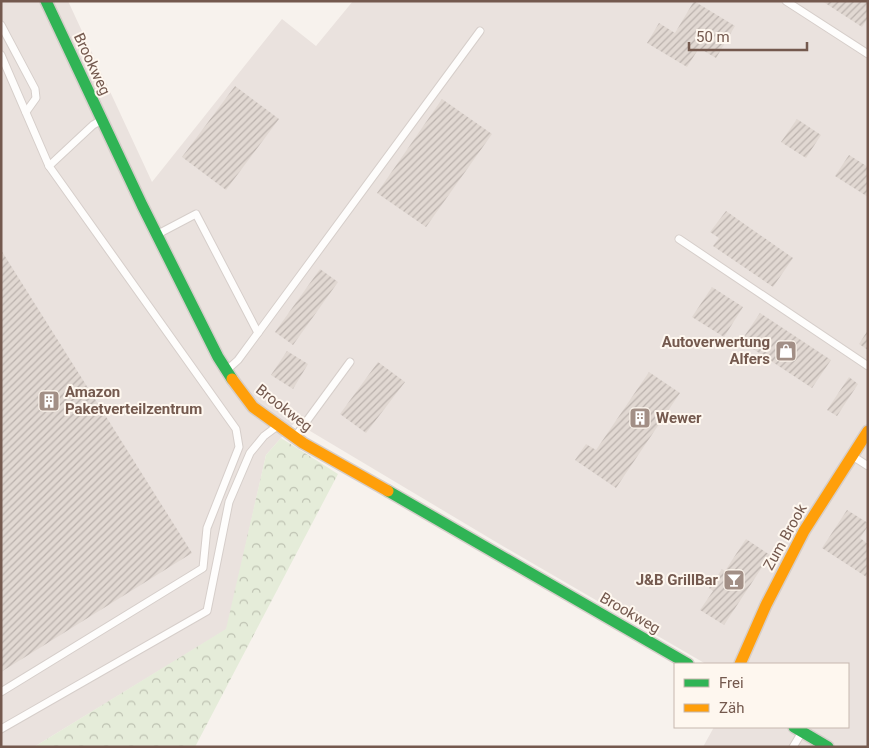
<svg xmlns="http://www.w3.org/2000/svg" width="869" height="748" font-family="Roboto,sans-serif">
<defs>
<pattern id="forest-crowns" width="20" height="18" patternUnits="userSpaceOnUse" patternTransform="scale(1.25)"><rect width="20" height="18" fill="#e5ecd9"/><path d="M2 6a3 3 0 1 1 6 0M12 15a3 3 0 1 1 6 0" fill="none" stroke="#bec2b2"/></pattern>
<pattern id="building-hatch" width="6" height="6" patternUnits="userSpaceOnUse" patternTransform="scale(1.25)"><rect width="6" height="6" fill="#e1d8d2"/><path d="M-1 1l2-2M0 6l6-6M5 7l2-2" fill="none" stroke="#bbb2ad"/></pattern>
</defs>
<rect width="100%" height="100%" fill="#f7f2ed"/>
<path fill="#eae2de" d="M1,1H68L152,182L282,19L316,46L353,1H868V747H703L714,727H848V664H706L496,542L295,422L266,455L227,629L34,747H1Z"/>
<path fill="url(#forest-crowns)" d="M281,438L338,474L195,747H34L226,629L266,455Z"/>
<g fill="url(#building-hatch)">
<path d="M694,1L735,26L716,58L699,48L687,67L647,43L659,23L675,33Z"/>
<path d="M822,1H868V18L862,27Z"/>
<path d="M235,86L279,119L226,190L182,157Z"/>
<path d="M442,99L492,134L426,227L377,193Z"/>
<path d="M797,119L821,135L806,158L781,142Z"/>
<path d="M849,155L868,167V197L835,176Z"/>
<path d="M726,211L793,258L773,287L713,246L719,238L710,232Z"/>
<path d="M1,250L192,553L1,672Z"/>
<path d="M320,269L338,282L293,345L275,332Z"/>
<path d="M712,287L743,307L724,337L692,317Z"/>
<path d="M760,313L831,360L812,388L741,341Z"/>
<path d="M868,330V350L859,344Z"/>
<path d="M287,351L308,364L293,389L271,375Z"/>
<path d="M378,362L405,382L366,433L340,414Z"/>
<path d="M649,372L680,393L616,488L575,460L586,444L596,450Z"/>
<path d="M849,377L858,384L837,416L827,410Z"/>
<path d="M847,510L868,523V526L860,538L868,544V578L822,548Z"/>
<path d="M746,539L770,555L724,625L700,610L713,591L709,588L722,569L725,571Z"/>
</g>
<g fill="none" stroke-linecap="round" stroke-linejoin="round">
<g stroke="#d6ceca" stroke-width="9">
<g id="lane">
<path d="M786,1L868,54"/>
<path d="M1,25L35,89L36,98L26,112"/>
<path d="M1,55L49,166L236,429L239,447L207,528L203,568L1,692"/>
<path d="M49,166L93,125L100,121"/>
<path d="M158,234L196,214L258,333"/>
<path d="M679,239L868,366"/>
<path d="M228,369L238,360L480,31"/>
<path d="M295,437L350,362"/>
<path d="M854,457L868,466"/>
<path d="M1,729L207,611L229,502L250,453L264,436L276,427"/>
<path d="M793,747L802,732"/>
</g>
</g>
<g stroke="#d6ceca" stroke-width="14">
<g id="fast">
<path d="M46,1L142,205L218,357L232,379"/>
<path d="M388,491L688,664"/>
<path d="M794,727L828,747"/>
</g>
</g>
<g stroke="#d6ceca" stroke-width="14">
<g id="slow">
<path d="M232,379L253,407L303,443L388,491"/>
<path d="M740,664L766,605L804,531L868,431"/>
</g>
</g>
<use href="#lane" stroke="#fefdfc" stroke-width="7"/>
<use href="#fast" stroke="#30b455" stroke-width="11"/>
<use href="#slow" stroke="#ff9f0a" stroke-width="11"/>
</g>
<defs>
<g id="shop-square" transform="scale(1.125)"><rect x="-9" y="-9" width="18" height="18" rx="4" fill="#a28f86" stroke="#fef7ef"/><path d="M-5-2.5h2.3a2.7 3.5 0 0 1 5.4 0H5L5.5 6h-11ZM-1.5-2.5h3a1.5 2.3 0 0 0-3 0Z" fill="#fff"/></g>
<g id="building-square" transform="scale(1.125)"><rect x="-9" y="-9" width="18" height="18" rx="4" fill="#a28f86" stroke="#fef7ef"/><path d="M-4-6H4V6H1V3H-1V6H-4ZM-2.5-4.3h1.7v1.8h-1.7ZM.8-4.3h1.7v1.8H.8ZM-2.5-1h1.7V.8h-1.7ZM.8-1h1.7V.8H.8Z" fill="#fff"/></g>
<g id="bar-square" transform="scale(1.125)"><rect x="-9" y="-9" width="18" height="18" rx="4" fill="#a28f86" stroke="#fef7ef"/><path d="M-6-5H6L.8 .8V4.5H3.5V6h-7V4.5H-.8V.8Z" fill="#fff"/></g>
</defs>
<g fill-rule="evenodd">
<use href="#shop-square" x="786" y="351"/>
<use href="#building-square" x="49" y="401"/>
<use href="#building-square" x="640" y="418"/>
<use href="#bar-square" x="734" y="580"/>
</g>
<g text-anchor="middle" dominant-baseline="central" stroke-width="4" stroke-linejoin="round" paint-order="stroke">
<g font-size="15" fill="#74594e" stroke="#fef7ef">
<text transform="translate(92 64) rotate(65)">Brookweg</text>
<text transform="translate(284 408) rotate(38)">Brookweg</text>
<text transform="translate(785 537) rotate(-61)">Zum Brook</text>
<text transform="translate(630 613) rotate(30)">Brookweg</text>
</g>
<g font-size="15" font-weight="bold" fill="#74594e" stroke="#fef7ef" text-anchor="end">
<text x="770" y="342">Autoverwertung<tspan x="770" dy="17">Alfers</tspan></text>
<text x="65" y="392" text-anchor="start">Amazon<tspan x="65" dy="17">Paketverteilzentrum</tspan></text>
<text x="656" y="418" text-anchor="start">Wewer</text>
<text x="718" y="580">J&amp;B GrillBar</text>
</g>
</g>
<rect width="869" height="748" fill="none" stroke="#74594e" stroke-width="5"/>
<rect x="674" y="663" width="175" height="65" fill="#fef7ef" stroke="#c7b8af"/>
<rect x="684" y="679" width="25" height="8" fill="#30b455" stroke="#c7b8af"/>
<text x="719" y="688" font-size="15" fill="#74594e">Frei</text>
<rect x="684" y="704" width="25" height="8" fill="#ff9f0a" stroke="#c7b8af"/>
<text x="719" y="713" font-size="15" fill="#74594e">Zäh</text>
<path d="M689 42v8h118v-8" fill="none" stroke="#74594e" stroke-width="2.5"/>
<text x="696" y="42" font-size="15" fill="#74594e" stroke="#fef7ef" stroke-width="4" paint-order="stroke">50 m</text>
</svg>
